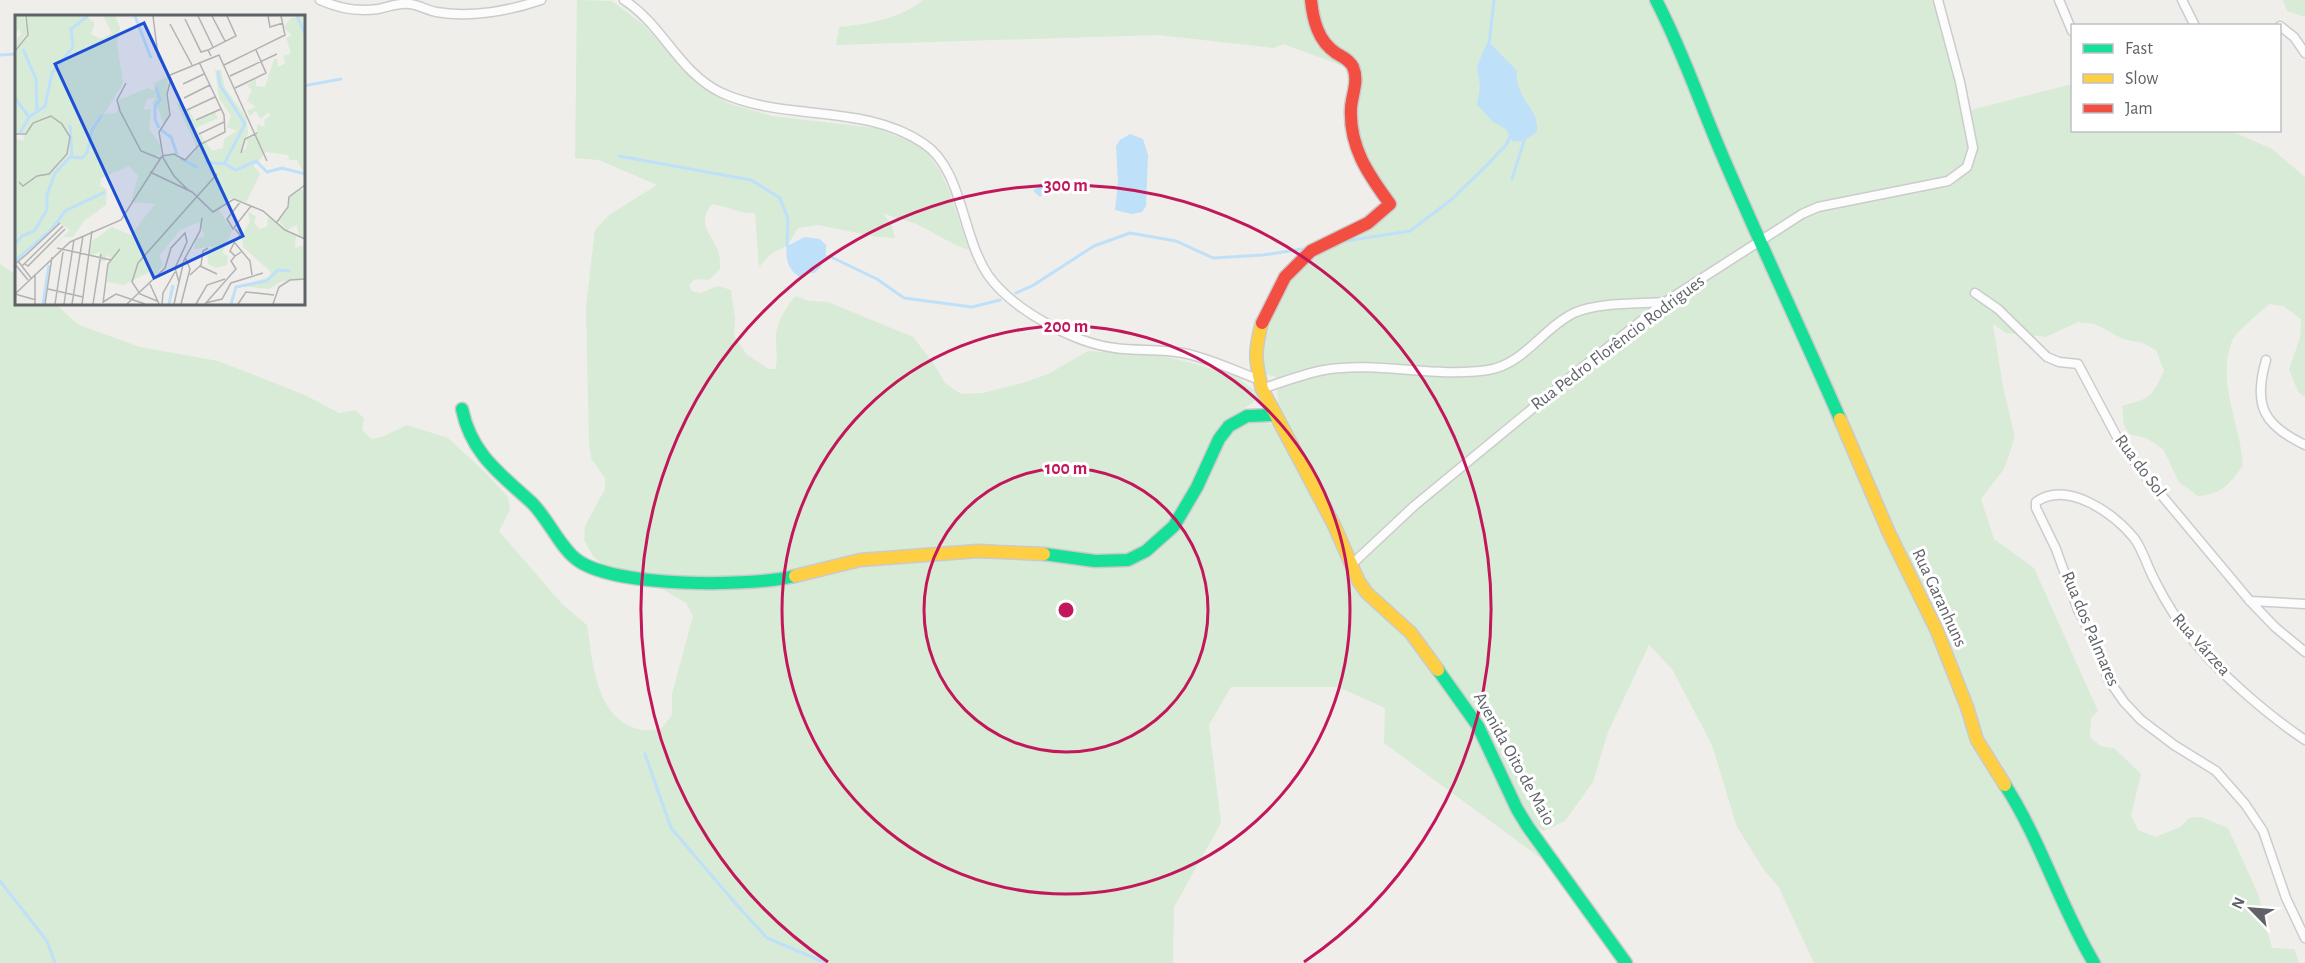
<svg xmlns="http://www.w3.org/2000/svg" width="2305" height="963" font-family="'Alegreya Sans',sans-serif">
<rect width="100%" height="100%" fill="#efeeea"/>
<g fill="#d8ebd6">
<path d="M577,0L612,1L644,25L697,84L728,103L772,116L875,128L912,142L926,151L940,171L950,193L969,250C950,244 934,232 916,224C905,220 894,218 883,213L892,226L895,238L878,237L818,225L798,228L787,246L772,253L759,267L755,213C740,214 727,206 712,204C695,226 713,233 719,254C720,259 720,264 720,269L709,280L695,279L689,285L692,291L700,293L718,286L731,290L735,319L734,336L747,355L769,369H775C779,357 775,347 776,335C778,320 786,308 795,296L809,301L828,302L913,337L934,364L945,383L961,394L983,393L1026,382L1048,374L1088,351L1162,356L1192,363L1235,376L1257,392L1258,399L1231,417L1217,430L1193,486L1176,514L1160,534L1141,549L1120,557L1089,556L1042,547L1000,544L874,552L785,574L725,577L640,575L604,566L593,556L584,540L585,526L605,489V478L591,458L589,442L586,307L595,230L609,215L657,185L599,160L575,158Z"/>
<path d="M923,0H1650L1663,25L1674,18L1665,0H1932L1971,110L2072,84V130L2231,131L2272,149L2305,177V397L2298,392L2289,369L2300,338L2301,319L2283,306L2269,304C2260,313 2236,331 2232,341C2216,383 2241,425 2243,466C2228,485 2222,494 2198,496L2179,482L2163,449L2146,438L2129,434L2124,425L2122,406C2150,398 2151,399 2164,371L2156,350L2143,343L2123,339L2095,324L2078,322L2046,337L2006,333L1993,324L2003,387L2015,437L2004,469L1981,499L1994,539L2034,568L2098,711L2091,718L2090,738L2101,746L2115,749L2141,774L2131,816L2138,830L2156,837L2180,827L2189,818L2201,817L2228,828L2258,894L2272,948L2294,949L2299,963H1814L1778,886L1764,870L1737,827L1712,745L1672,669L1649,645L1608,732L1593,782L1565,821L1543,831L1509,804L1542,859L1384,743L1385,708L1338,687H1231L1209,725L1221,823L1174,907L1173,963H0V264L16,275V303H54L79,325L140,347L218,361L305,395L339,413L355,410L364,418L362,430L371,439L382,437L407,425L448,438L484,471L508,497L510,510L499,531L562,604L587,625C593,662 595,722 643,730C648,731 656,729 661,729L672,715V694L693,616L686,603L657,586H748L853,566L984,556L1053,560L1113,568L1133,564L1157,551L1183,521L1221,442C1236,425 1251,416 1273,425L1278,402L1276,377L1266,374L1261,354L1275,310L1293,277L1318,256L1373,227L1393,211L1384,202L1353,150L1352,76L1346,67L1283,44L1274,48L1158,35L836,45L839,27C868,24 900,19 923,0Z"/>
<path d="M2283,0H2305V17L2287,11Z"/>
</g>
<g fill="#bfe0f9">
<path d="M1488,41L1517,71C1515,101 1539,106 1537,132L1525,140L1513,142L1506,129L1493,122L1477,105L1480,86L1477,66Z"/>
<path d="M1130,134L1143,139L1148,155L1146,206L1142,212L1131,214L1115,210L1118,183L1116,146L1120,140Z"/>
<path d="M1046,178L1052,184L1040,197L1033,191Z"/>
<path d="M805,237L820,239L826,245C826,259 825,264 814,273L806,272L800,277C788,270 785,259 787,246Z"/>
</g>
<g fill="none" stroke-linecap="round" stroke-linejoin="round">
<g stroke="#bfe0f9" stroke-width="3">
<path d="M1489,45L1494,0"/>
<path d="M0,55L16,54"/>
<path d="M303,86L341,79"/>
<path d="M619,156L751,180L780,198L788,219L787,246L789,247"/>
<path d="M1512,179L1525,138"/>
<path d="M1339,242L1410,231L1451,200L1487,165L1506,145L1511,135"/>
<path d="M823,257H831L877,279L904,298L972,307L1000,300"/>
<path d="M1016,293L1032,286L1094,246L1130,233L1176,241L1213,258L1263,255L1302,249"/>
<path d="M645,754L671,828L736,904L767,938L826,963"/>
<path d="M0,881L47,941L55,963"/>
</g>
<g stroke="#cbcccc" stroke-width="11">
<g id="street">
<path d="M320,0C338,8 358,12 378,9C389,7 399,2 410,4C419,5 427,10 436,12C470,18 509,11 541,0"/>
<path d="M624,0C663,25 679,73 722,93C786,122 863,103 923,143C963,169 961,235 988,275C1012,309 1073,343 1115,348C1138,351 1160,349 1183,353C1209,358 1235,371 1260,380"/>
<path d="M2059,0L2072,31"/>
<path d="M2182,0L2195,26"/>
<path d="M2280,26L2294,37L2305,53"/>
<path d="M1975,293L1998,309L2047,357L2059,362L2078,364L2118,439L2143,473L2250,601L2275,627L2305,652"/>
<path d="M2266,360C2253,405 2263,425 2305,445"/>
<path d="M1262,389C1282,382 1303,374 1324,370C1378,361 1434,378 1488,370C1523,365 1543,328 1574,313C1598,302 1638,304 1665,302"/>
<path d="M1351,565L1414,506L1578,371L1665,302L1802,214L1818,207L1948,181L1967,167L1973,148L1960,82L1938,0"/>
<path d="M2250,601L2305,604"/>
<path d="M2305,740C2269,716 2220,674 2193,640C2177,621 2165,601 2154,579C2147,566 2143,550 2134,538C2114,513 2067,480 2036,502V508L2056,549L2078,610L2096,644L2108,679L2124,702L2141,720L2174,745L2216,771L2245,804L2263,831L2286,898L2305,938"/>
</g>
</g>
<g stroke="#cacacb" stroke-width="15">
<g id="fast">
<path d="M1656,0C1684,53 1702,110 1726,164C1763,250 1803,334 1840,419"/>
<path d="M462,409C471,453 499,473 531,502C547,517 560,547 576,559C612,588 751,587 795,576"/>
<path d="M1044,554L1095,561L1128,560L1146,551L1174,526L1197,487L1219,439L1229,426L1247,416L1274,415"/>
<path d="M1438,670L1478,726L1517,809L1528,827L1626,963"/>
<path d="M2005,785C2041,841 2060,906 2094,963"/>
</g>
</g>
<g stroke="#cacacb" stroke-width="15">
<g id="slow">
<path d="M1262,323C1254,352 1255,360 1262,389L1334,525L1359,582L1367,593L1411,633L1438,670"/>
<path d="M1840,419L1889,533L1937,631L1967,707L1977,740L2005,785"/>
<path d="M795,576L860,560L978,551L1044,554"/>
</g>
</g>
<g stroke="#cacacb" stroke-width="15">
<path id="jam" d="M1262,323L1285,277L1311,251L1368,223L1390,204C1368,174 1349,147 1351,108C1352,94 1359,81 1353,67C1349,59 1342,57 1336,53C1318,41 1313,20 1311,0"/>
</g>
<use href="#street" stroke="#fdfcfc" stroke-width="8"/>
<use href="#fast" stroke="#16e098" stroke-width="12"/>
<use href="#slow" stroke="#ffcf43" stroke-width="12"/>
<use href="#jam" stroke="#f24e42" stroke-width="12"/>
</g>
<g fill="none" stroke="#c2185b" stroke-width="3">
<circle cx="1066" cy="610" r="142"/>
<circle cx="1066" cy="610" r="284"/>
<path d="M828 962A425 425 0 1 1 1304 962"/>
</g>
<g text-anchor="middle" dominant-baseline="central" stroke-width="6" stroke-linejoin="round" paint-order="stroke">
<g font-size="18" fill="#5f6368" stroke="#fff">
<text transform="translate(1618 343) rotate(-37)">Rua Pedro Florêncio Rodrigues</text>
<text transform="translate(2140 466) rotate(53)">Rua do Sol</text>
<text transform="translate(1939 598) rotate(65)">Rua Garanhuns</text>
<text transform="translate(2090 629) rotate(67)">Rua dos Palmares</text>
<text transform="translate(2201 645) rotate(48)">Rua Várzea</text>
<text transform="translate(1514 759) rotate(61)">Avenida Oito de Maio</text>
</g>
</g>
<g transform="translate(15 15)">
<rect width="290" height="290" fill="#efeeea"/>
<path d="M0,1H9L12,18L0,35V26L6,19L4,14L0,19ZM12,1H71L80,8L76,19L86,24L97,18L88,1H100L105,13L102,29L108,68L89,99L102,98L104,85L133,73L140,76L139,68L154,61L151,80L154,102L148,108L143,93L137,89L141,82L132,84L128,95L136,94L134,114L146,131V141L141,140L145,144L159,139L169,146L181,136L180,128L161,87L174,95L180,106L200,97L203,103L181,113L197,136L208,133L209,124L222,116L212,112L216,101L204,83L200,55H206L210,73L231,102L233,118L226,138L232,132V123L242,117V109L250,112L249,105L255,101L254,97L245,104L241,96L235,101L232,96L241,92L232,86L237,75L232,70L241,64V71L250,72L259,44H262L263,52L271,48L268,41L276,38L271,23L277,21L269,12L276,3L289,1V158L282,145H275L273,140L251,137L239,151L245,159L231,187L216,183L204,195L217,216L207,238L213,241L212,250L201,253L193,249L192,237L199,231L179,234L181,223L190,222L184,207L165,215L144,241L148,250L138,263L134,257L109,270L92,267L94,249L108,232L96,244L92,239L90,246H83L85,237L74,241L77,226L97,212L116,220L140,189L116,187L123,161L114,151L86,163L85,171L92,174L91,190L69,206L58,222H49L30,240L55,215L45,208L0,248V123L9,126L8,118L0,120V37L13,22ZM286,173L289,178V223L284,221L282,210L272,215L264,206L273,194L274,182ZM233,197L241,201L239,208L245,214L252,212L253,202L281,221L280,233L289,230V263L265,267L254,274L226,271L254,262L256,257L228,232L227,220L235,207Z" fill="#d8ebd6"/>
<path fill="none" stroke="#bfe0f9" stroke-width="3" d="M120,1L136,43M282,1L290,19M8,34L21,64L22,98M141,72L145,85L140,91V104L144,113M0,83L14,102M146,115L156,122L162,139M5,118L14,102L30,91L37,58L58,32L56,14L73,1M55,142L67,143L72,138L77,115L87,100M165,143L183,153M190,147L209,149L230,109L205,70L203,56M210,149L221,155L241,146L252,157L267,153L290,159M0,229L7,221L19,216L32,195V180L40,158L57,140L55,110M0,246L37,214L50,196L90,177M28,289L34,250M154,289L158,270M216,289L221,272L251,266L263,255L275,256"/>
<path fill="none" stroke="#b1b2b2" stroke-width="1.5" d="M138,1L143,41L156,64L152,79L155,100L144,117L148,141M183,1L198,32M197,1L210,26M253,1L255,12L268,8M170,4L186,37L193,35M155,9L177,50M0,36L13,20L11,1M196,41L193,35L221,21L212,1M209,50L270,20L266,1M155,60L204,40L252,146M215,61L262,39M111,68L102,85L105,96L126,136L146,144M168,69L189,59M220,73L251,58L241,35M169,83L195,70M172,95L200,82M181,105L206,94M0,119H11L18,108L36,101L47,109L55,122L52,139L34,159L22,161L8,171L4,167M184,119L209,107M226,138L230,124L242,118M147,141L159,139L170,145L184,130L210,117L209,100L184,47M147,141L159,161L173,175M135,157L177,177L198,197L219,184L248,196L270,215L290,224M226,186L212,204L218,214L236,191M262,207L273,192L274,182L290,170M220,214L225,220L219,227L235,246L237,260M219,228L215,236L220,241L226,237M42,233L96,245M12,239L45,208M12,239L0,249L13,265M3,246L16,263M10,249L13,251L50,214M7,251L48,211M185,251L202,259M20,259V289M175,260L186,250L188,236L193,233M135,269L144,289M33,274L68,282M0,279L55,227L106,205L147,141M0,279L21,285M142,286L125,279L117,267L123,248L202,159M88,287L101,279L130,289M88,288L93,249L105,234M190,288L207,284L216,268L248,258M30,289L37,242M40,289L48,237M49,289L59,225M57,289L68,221M67,289L77,216M78,289L86,239M112,289L150,253L156,233L170,218L172,227L160,253L164,267M147,289L148,278L160,257M159,289L169,245L185,216L187,203M166,289L175,254L170,242M181,289L192,270L210,264M190,289L221,254L216,246L220,241M223,289L231,277L259,280M258,289L264,272L275,265L290,264"/>
<path fill="#1d4ed8" fill-opacity="0.15" stroke="#1d4ed8" stroke-width="3" d="M129,8L228,221L139,263L40,49Z"/>
<rect width="290" height="290" fill="none" stroke="#5f6368" stroke-width="3"/>
</g>
<circle cx="1066" cy="610" r="9" fill="#c2185b" stroke="#fff" stroke-width="3"/>
<g font-size="18" text-anchor="middle" font-weight="bold" fill="#c2185b" stroke="#fff" stroke-width="6" stroke-linejoin="round" paint-order="stroke">
<text x="1066" y="191">300 m</text>
<text x="1066" y="332">200 m</text>
<text x="1066" y="474">100 m</text>
</g>
<rect x="2071" y="24" width="210" height="108" fill="#ffffff" stroke="#bfc1c3" stroke-width="1.5"/>
<rect x="2083" y="44" width="30" height="9" fill="#16e098" stroke="#bfc1c3" stroke-width="1.5"/>
<text x="2125" y="54" font-size="18" fill="#5f6368">Fast</text>
<rect x="2083" y="74" width="30" height="9" fill="#ffcf43" stroke="#bfc1c3" stroke-width="1.5"/>
<text x="2125" y="84" font-size="18" fill="#5f6368">Slow</text>
<rect x="2083" y="104" width="30" height="9" fill="#f24e42" stroke="#bfc1c3" stroke-width="1.5"/>
<text x="2125" y="114" font-size="18" fill="#5f6368">Jam</text>
<g transform="translate(2251 909) rotate(295)" stroke="#ffffff" stroke-width="4.5" paint-order="stroke">
<path d="M0-4.5L10 22L0 15L-10 22Z" fill="#5f6368"/>
<text y="-9" font-size="16" font-weight="bold" text-anchor="middle" fill="#5f6368">N</text>
</g>
</svg>
